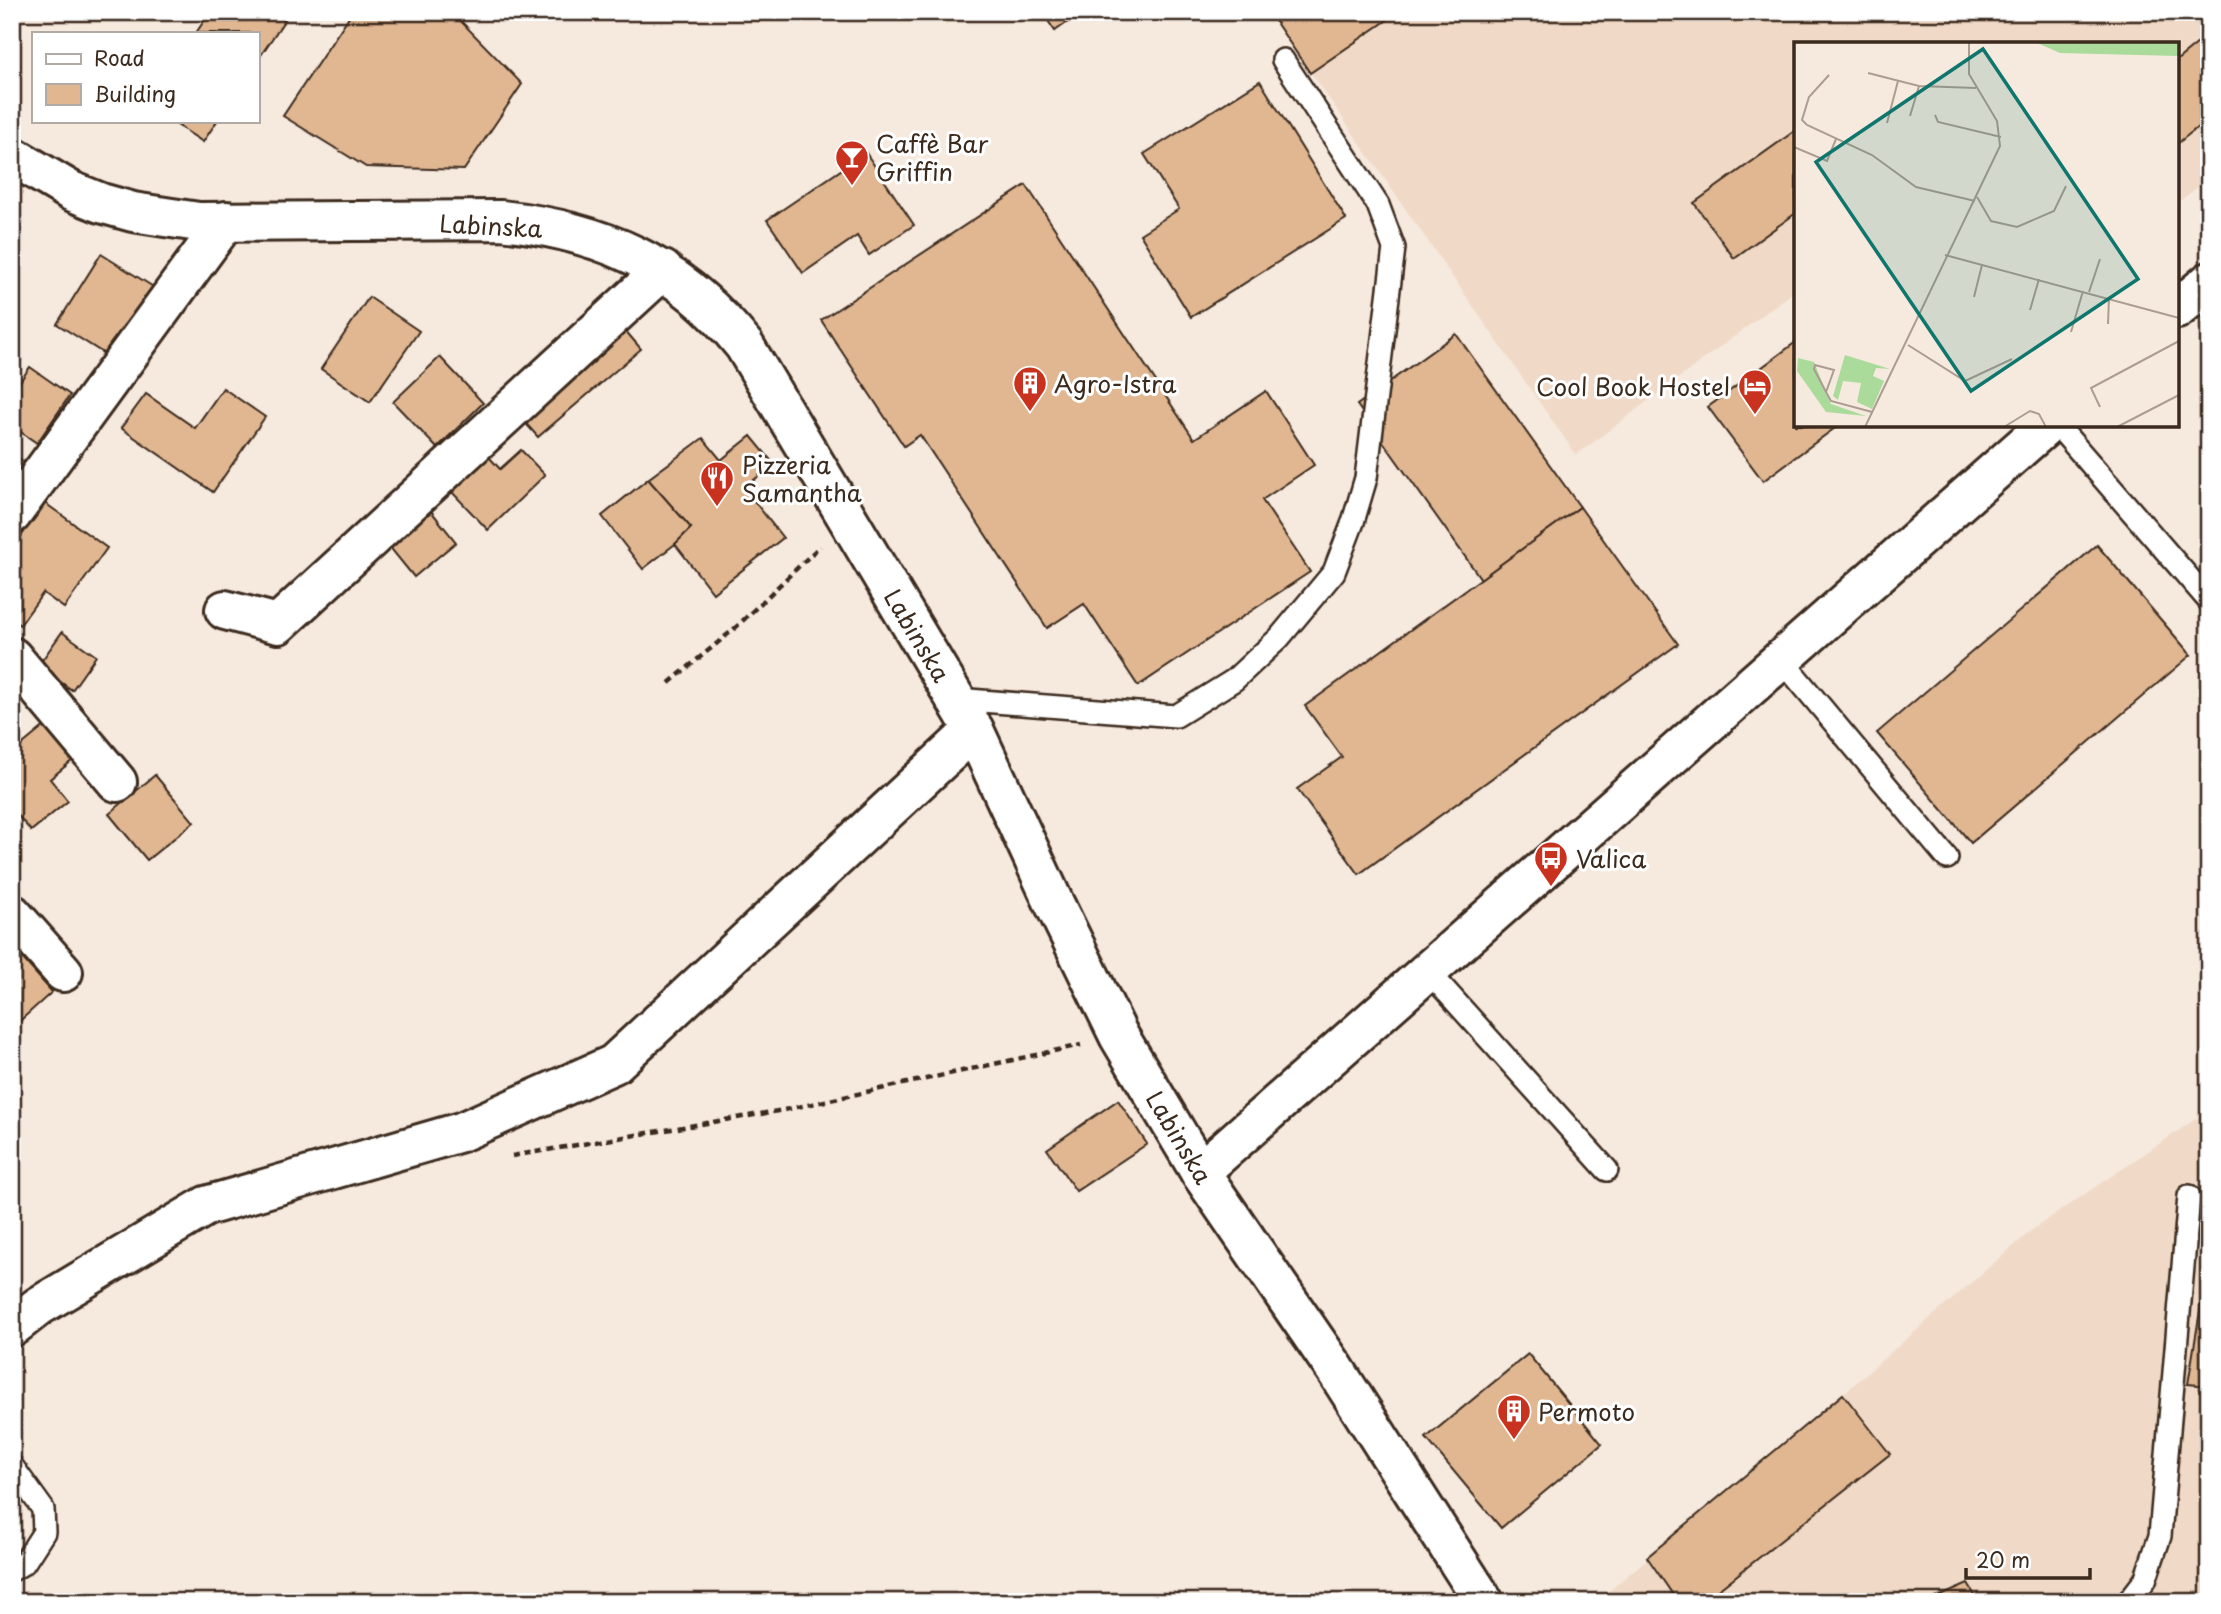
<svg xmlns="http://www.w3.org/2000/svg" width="2221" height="1614" font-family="'Playpen Sans',sans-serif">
<rect width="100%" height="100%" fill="#f6e9de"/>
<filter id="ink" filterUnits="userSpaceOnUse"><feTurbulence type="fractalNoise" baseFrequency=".0143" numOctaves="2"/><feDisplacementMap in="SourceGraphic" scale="14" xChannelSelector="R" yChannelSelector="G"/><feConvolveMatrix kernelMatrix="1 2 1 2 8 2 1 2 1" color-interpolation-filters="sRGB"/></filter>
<g filter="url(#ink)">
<g fill="#f0dac7">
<path d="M1269,12H2209V178L2177,203V44H1796V290L1576,455Z"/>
<path d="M2209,1110V1602H1596L1843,1394L2032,1230Z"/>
</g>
<g fill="#e1b792" stroke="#3b2a1e" stroke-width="2">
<path d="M210,12H290L257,61V33H196Z"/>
<path d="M352,12H452L522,84L464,170L366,167L283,116Z"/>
<path d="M1042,12H1082L1055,31Z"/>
<path d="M1269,12H1399L1310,73Z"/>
<path d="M2209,34V118L2177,144V60Z"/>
<path d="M1260,81L1346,219L1191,317L1140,234L1179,209L1144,154Z"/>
<path d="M171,121H217L203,142Z"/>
<path d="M1796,130V213L1734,258L1694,203Z"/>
<path d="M866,153L914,225L869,255L857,236L803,273L767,220Z"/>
<path d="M1026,185L1194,439L1266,391L1314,465L1262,500L1310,572L1138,686L1084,604L1047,628L920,435L904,446L821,320Z"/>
<path d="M101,254L155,288L111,358L57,324Z"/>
<path d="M369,297L419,331L370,402L321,369Z"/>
<path d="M624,329L641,349L538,437L520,417Z"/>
<path d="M1456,334L1580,507L1481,579L1357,405Z"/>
<path d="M1796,342V425H1839L1763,481L1708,407Z"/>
<path d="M440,357L483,403L437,448L393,402Z"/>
<path d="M30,367L70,395L37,443L12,426V393Z"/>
<path d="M223,388L265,417L213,492L121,428L146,394L195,428Z"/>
<path d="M751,436L774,464L744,488L783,538L713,593L675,544L691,528L648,479L703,438L721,460Z"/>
<path d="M521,450L545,475L488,530L451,491L489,457L500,469Z"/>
<path d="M12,453L29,466L12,487Z"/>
<path d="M648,479L691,528L675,544L643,569L602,516Z"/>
<path d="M45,503L107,548L64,608L43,593L20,625L12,619V549Z"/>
<path d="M1580,507L1678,644L1359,874L1297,789L1342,757L1305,706Z"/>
<path d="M431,511L456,542L414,577L388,545Z"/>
<path d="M2097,545L2191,655L1971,843L1877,733Z"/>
<path d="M62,632L96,656L72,690L38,666Z"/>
<path d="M46,725L74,759L50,779L68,801L31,831L12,809V753Z"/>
<path d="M155,775L194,822L147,860L109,814Z"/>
<path d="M16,951L52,992L12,1028V955Z"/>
<path d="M1118,1100L1147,1144L1076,1191L1047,1149Z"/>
<path d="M2207,1268H2209V1386L2188,1384Z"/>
<path d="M1528,1354L1602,1444L1501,1528L1426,1438Z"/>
<path d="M1843,1394L1890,1454L1703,1602H1678L1647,1557Z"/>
<path d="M1968,1584L1979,1602H1927Z"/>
</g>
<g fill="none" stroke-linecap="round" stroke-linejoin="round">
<g stroke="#3b2a1e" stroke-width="26">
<g id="service">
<path d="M2057,425L2209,601"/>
<path d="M1781,659L1947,858"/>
<path d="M956,699L1176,716L1234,680L1279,638L1334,572L1353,522L1366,478L1394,248L1378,205L1283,60"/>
<path d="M1427,970L1607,1170"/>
<path d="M12,1466L43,1509L44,1532L24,1563L12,1570"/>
<path d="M2128,1602L2145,1580L2160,1536L2189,1196"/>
</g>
</g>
<g stroke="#3b2a1e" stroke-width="44">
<g id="minor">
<path d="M12,156L71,191L101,203L133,212L165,217L199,222L501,220C602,231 679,264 744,345L974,730L1053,901L1119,1036L1200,1172L1335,1369L1484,1602"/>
<path d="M2177,309L2209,282"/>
<path d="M12,514L226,221"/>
<path d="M225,610L278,624L663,270"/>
<path d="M12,657L117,782"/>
<path d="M12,914L63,972"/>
<path d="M1200,1172L2047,425"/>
<path d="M12,1327L39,1306L206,1206L461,1132L614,1064L974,730"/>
</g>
</g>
<g stroke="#3b2a1e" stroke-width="4.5" stroke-dasharray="7 5" stroke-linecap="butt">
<path d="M669,683L733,630L820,546"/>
<path d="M512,1156L784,1110L1081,1045"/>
</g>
<use href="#service" stroke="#fff" stroke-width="21"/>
<use href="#minor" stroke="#fff" stroke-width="38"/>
</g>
</g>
<defs>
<g id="bar-pin" transform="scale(1.75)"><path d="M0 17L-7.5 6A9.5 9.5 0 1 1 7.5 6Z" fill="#c8321e" stroke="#fff"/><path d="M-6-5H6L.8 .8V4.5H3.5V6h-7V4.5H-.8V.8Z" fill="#fff"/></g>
<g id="building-pin" transform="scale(1.75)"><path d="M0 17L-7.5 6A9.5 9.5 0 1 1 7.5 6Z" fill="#c8321e" stroke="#fff"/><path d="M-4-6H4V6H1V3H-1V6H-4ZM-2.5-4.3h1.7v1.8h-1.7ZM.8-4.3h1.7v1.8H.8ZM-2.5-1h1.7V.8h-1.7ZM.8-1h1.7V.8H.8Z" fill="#fff"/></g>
<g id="hotel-pin" transform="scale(1.75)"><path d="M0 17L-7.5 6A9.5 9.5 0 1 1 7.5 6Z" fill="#c8321e" stroke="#fff"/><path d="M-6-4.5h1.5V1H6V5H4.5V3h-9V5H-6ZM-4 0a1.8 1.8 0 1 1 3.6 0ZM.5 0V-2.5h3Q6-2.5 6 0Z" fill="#fff"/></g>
<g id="restaurant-pin" transform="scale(1.75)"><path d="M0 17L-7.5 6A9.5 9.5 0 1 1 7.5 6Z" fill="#c8321e" stroke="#fff"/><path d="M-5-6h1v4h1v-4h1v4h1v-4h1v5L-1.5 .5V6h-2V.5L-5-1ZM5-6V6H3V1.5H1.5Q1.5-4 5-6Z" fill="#fff"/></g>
<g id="bus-pin" transform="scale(1.75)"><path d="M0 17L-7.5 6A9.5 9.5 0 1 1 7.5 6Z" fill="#c8321e" stroke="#fff"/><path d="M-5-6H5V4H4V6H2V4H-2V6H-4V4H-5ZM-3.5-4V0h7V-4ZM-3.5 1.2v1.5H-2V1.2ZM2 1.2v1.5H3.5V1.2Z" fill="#fff"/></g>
</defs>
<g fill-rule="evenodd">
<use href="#bar-pin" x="852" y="157"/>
<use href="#building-pin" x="1030" y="383"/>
<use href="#hotel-pin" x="1755" y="386"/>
<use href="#restaurant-pin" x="717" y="478"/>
<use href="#bus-pin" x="1551" y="858"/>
<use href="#building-pin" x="1514" y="1411"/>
</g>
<g text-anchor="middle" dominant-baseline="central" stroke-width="6" stroke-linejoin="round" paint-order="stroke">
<g font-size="24" fill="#3b2a1e" stroke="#fff" text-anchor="start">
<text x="876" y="143">Caffè Bar<tspan x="876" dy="28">Griffin</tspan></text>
<text x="1054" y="383">Agro-Istra</text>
<text x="1730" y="386" text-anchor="end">Cool Book Hostel</text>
<text x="742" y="464">Pizzeria<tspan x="742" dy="28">Samantha</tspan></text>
<text x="1576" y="858">Valica</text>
<text x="1538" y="1411">Permoto</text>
</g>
<g font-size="24" fill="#3b2a1e" stroke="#fff">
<text transform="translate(491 225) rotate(3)">Labinska</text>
<text transform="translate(918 635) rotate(59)">Labinska</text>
<text transform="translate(1180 1137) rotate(59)">Labinska</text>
</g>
</g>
<g transform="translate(1794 42)">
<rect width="385" height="385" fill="#f6e9de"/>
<path d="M241,0H385V14L266,11ZM51,313L96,327L82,326L79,334L90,339L78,367L63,360L67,341L49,339L44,358L39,354ZM4,316L20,320L37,362L72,374L32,370L3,329Z" fill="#aadb9b"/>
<path fill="none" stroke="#ab9d91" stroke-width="2" d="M74,31L125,44L182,46M35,33L15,55L8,78L13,83L78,113L122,145L181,159M141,73L144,80L207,95M116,74L125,44M93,81L104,39M0,105L33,119L42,97M183,155L197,179L223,185L260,169L272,144M151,213L385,276M295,250L306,217M180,255L188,223M236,268L245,237M314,282L315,256M277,290L289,249M114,303L171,339L218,317M32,350L40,328L21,323L20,327L32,350L37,359L78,370M306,365L297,346L385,299M71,385L206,104L203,79L175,32V0M210,385L236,369L245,372L252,385M323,385L385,353"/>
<path fill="#0f766e" fill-opacity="0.15" stroke="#0f766e" stroke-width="3.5" d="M189,7L344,237L177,349L22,120Z"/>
<rect width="385" height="385" fill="none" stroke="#3b2a1e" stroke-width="3.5"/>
</g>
<rect width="2221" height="1614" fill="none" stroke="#fff" stroke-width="42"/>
<rect x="21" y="21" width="2179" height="1572" fill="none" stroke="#3b2a1e" stroke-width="2.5" filter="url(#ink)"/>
<rect x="32" y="32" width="228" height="91" fill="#ffffff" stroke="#b1aaa5" stroke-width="2"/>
<rect x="46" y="54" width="35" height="10" fill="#ffffff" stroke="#b1aaa5" stroke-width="2"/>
<text x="94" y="66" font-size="21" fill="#3b2a1e">Road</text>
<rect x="46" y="84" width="35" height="21" fill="#e1b792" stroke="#b1aaa5" stroke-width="2"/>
<text x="94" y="102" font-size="21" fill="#3b2a1e">Building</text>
<path d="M1966 1568v10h124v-10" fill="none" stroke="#3b2a1e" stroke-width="3.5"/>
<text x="1976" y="1568" font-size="21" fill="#3b2a1e" stroke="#ffffff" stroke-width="5" paint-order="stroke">20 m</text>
</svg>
